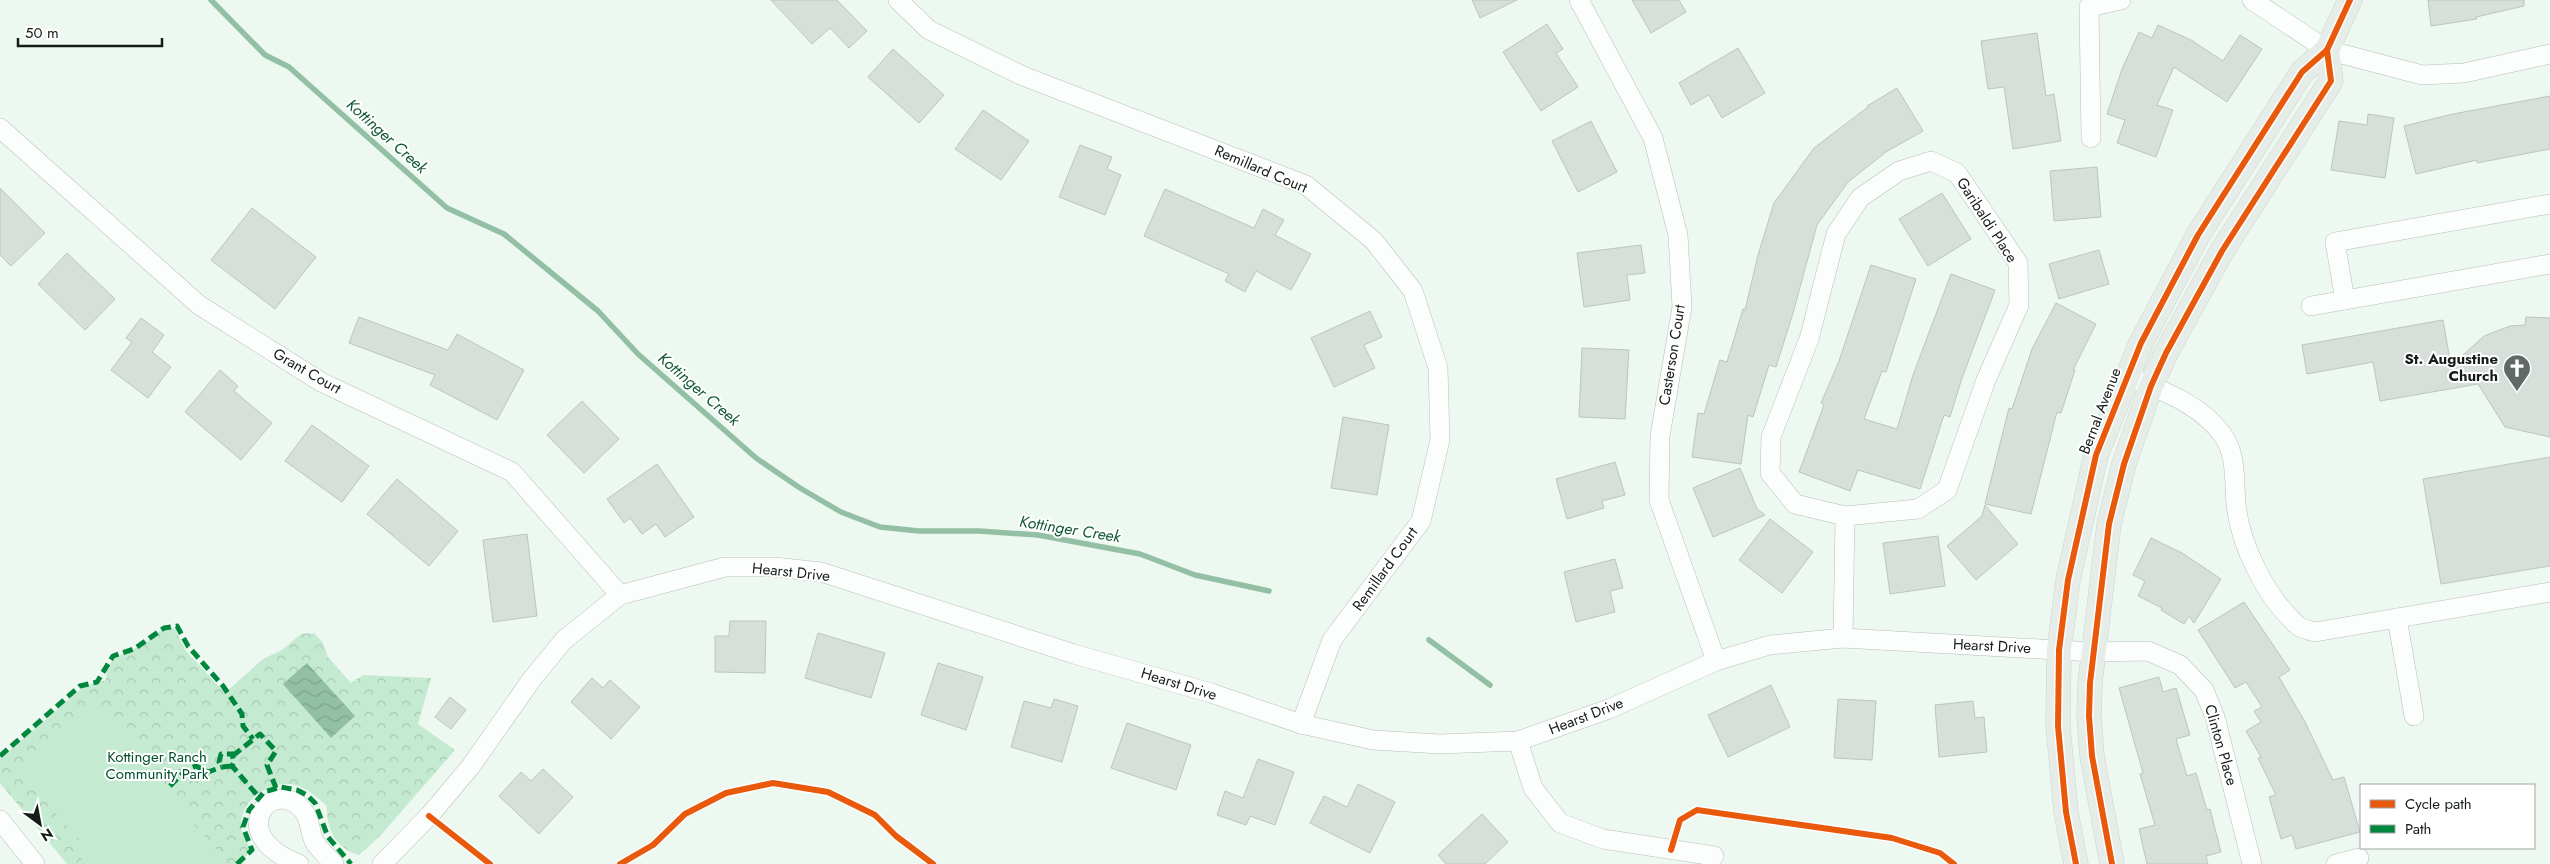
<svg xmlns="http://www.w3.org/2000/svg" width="2550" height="864" font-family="Jost,sans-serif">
<defs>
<pattern id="park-crowns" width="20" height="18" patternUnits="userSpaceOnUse" patternTransform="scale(1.25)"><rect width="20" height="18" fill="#c5ead2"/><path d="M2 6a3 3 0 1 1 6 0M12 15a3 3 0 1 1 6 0" fill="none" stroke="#a8c8b4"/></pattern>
<pattern id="water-waves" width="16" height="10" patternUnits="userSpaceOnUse" patternTransform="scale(1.25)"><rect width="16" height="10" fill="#93c0a4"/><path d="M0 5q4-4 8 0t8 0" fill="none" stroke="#7ea48c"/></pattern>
</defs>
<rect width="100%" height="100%" fill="#edf8f0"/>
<path fill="url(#park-crowns)" d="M166,626L175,629L186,651L225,693L263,659L282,650L301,634L314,633L323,643L328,657L351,683L363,675L431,678L418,724L455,750L380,836L359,855C336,849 326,828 327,806C318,798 308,788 295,785C271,779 240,800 241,826C241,832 248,845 252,850L237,864H67L0,783V759L83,687L106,680C107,656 119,657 136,648C147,643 156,634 166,626Z"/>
<path fill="#c5ead2" d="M96,699L164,777L158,783L227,862L224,864H86L77,854L85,846L16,769Z"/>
<path fill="url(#water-waves)" d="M307,663L355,716L331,738L283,684Z"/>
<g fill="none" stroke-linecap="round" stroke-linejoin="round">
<g stroke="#93c0a4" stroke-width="5.5">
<path d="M211,0L265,55L289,67L447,208L504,234L598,311L638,354L756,458L800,488L841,512L880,527L919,531H979L1038,535L1140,554L1195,575L1269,591"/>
<path d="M1429,640L1490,685"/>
</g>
</g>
<g fill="#d6dfd9" stroke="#bdc5c0">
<path d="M771,0H837L867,31L849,48L830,28L812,44Z"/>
<path d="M1472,0H1517L1480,18Z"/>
<path d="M1632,0H1679L1686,12L1651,33Z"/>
<path d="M2428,0H2524V6L2476,17L2477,19L2431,26Z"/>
<path d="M1547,24L1563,49L1556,53L1578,87L1541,111L1503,52Z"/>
<path d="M2158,25L2191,40L2223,61L2240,35L2262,49L2227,102L2174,67L2157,105L2173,110L2156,157L2117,143L2125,120L2107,114L2122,69L2139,32L2152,38Z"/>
<path d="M2037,33L2046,96L2054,94L2061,141L2013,149L2004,87L1988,89L1981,41Z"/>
<path d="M1738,48L1765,93L1722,118L1709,95L1691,105L1679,83Z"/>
<path d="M893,49L944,95L919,123L868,77Z"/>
<path d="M1897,88L1923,131L1886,152L1848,182L1817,225L1793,313L1776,367L1769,365L1753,417L1748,415L1741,464L1692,457L1698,413L1704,414L1720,360L1727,362L1743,309L1745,310L1758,255L1774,203L1814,148L1868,107L1867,106Z"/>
<path d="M2550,96V149L2477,163V160L2416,174L2404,126L2453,114Z"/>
<path d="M983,110L1029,141L1001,180L955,149Z"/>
<path d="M2368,114L2394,118L2385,178L2331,170L2339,121L2367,125Z"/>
<path d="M1591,121L1617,172L1578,192L1552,141Z"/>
<path d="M1080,145L1112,157L1107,169L1121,175L1105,215L1059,197Z"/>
<path d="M2097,167L2101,217L2054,221L2050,171Z"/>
<path d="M0,188L45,233L11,266L0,255Z"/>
<path d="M1165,189L1254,228L1263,209L1284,220L1275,235L1311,254L1291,290L1256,271L1245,292L1225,281L1229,274L1144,236Z"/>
<path d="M1942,193L1971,239L1928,266L1899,219Z"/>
<path d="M252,208L316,257L275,309L211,260Z"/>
<path d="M1641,245L1645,273L1627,275L1630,300L1584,307L1577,253Z"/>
<path d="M2099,250L2109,284L2059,299L2049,264Z"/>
<path d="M67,253L115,299L85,330L38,284Z"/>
<path d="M1871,265L1916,279L1886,372L1882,371L1864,419L1897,429L1913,375L1951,274L1995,290L1962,378L1950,417L1944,415L1920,489L1858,470L1850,491L1799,472L1824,405L1821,403L1839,361Z"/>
<path d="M2056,303L2096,324L2073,370H2075L2061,413L2057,412L2031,514L1985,504L2009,408L2012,409L2032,349Z"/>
<path d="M1370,311L1382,337L1364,345L1375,368L1334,387L1311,338Z"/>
<path d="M359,317L448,350L457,334L524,370L497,420L430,385L435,375L349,343Z"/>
<path d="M2526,317L2550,318V437L2505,427L2478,384L2380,401L2373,362L2307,374L2302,345L2443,320L2451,366L2484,336L2510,326L2525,325Z"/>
<path d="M141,318L164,335L152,352L171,367L148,398L111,370L132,342L126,338Z"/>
<path d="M1582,348L1629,350L1625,419L1579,417Z"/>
<path d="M220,370L238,386L234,391L272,423L241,460L185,412Z"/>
<path d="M582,401L619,439L584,473L547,435Z"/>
<path d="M1343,417L1389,425L1377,495L1331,488Z"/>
<path d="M312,425L369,466L342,502L285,461Z"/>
<path d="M2550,457V566L2441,584L2423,479Z"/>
<path d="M1615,462L1625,495L1602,501L1604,508L1567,519L1556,479Z"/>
<path d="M657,464L694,517L665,537L656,524L642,534L630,518L624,523L607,499Z"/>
<path d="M1740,468L1757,509L1765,515L1713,537L1693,488Z"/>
<path d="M397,479L458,531L429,566L367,514Z"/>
<path d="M1985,505L2018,544L1976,580L1947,546L1982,516Z"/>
<path d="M1770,519L1813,552L1782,593L1739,560Z"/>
<path d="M527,534L537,616L493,622L483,540Z"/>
<path d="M1938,536L1945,586L1890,594L1883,543Z"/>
<path d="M2151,538L2182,553L2221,579L2194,623L2189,616L2184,624L2161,610L2162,608L2138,596L2145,581L2133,575Z"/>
<path d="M1615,559L1623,588L1610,591L1615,612L1576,622L1564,572Z"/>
<path d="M2244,602L2290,670L2279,677L2305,722L2333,780L2344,777L2360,832L2296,849L2292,835L2281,839L2269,797L2276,795L2258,758L2261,757L2246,731L2261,722L2254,711L2262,707L2246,682L2235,688L2198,630Z"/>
<path d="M730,621H766L765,673L715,672V636H729Z"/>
<path d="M818,633L885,653L871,698L805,678Z"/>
<path d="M938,663L983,677L966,730L921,715Z"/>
<path d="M2159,677L2163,692L2176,688L2190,735L2176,739L2187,776L2196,773L2207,810L2210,809L2221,852L2206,856L2208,864H2147L2139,829L2155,825L2140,774L2143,773L2119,688Z"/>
<path d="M592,678L603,688L610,680L640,707L611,739L571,702Z"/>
<path d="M1771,685L1790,727L1728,757L1708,715Z"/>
<path d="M450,697L466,710L451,729L435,717Z"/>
<path d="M1054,699L1078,706L1062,762L1011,747L1024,701L1051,708Z"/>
<path d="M1838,699L1876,701L1872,760L1834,758Z"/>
<path d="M1973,701L1975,718L1984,717L1987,752L1939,757L1935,705Z"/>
<path d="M1127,723L1191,745L1176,790L1111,768Z"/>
<path d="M1258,759L1294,772L1275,825L1250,816L1246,825L1217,815L1225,791L1243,798Z"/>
<path d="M543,769L573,797L539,834L499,796L521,772L531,781Z"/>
<path d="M1358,784L1395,802L1370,853L1310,823L1324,796L1347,807Z"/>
<path d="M1482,814L1508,842L1485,864H1446L1438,855Z"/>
</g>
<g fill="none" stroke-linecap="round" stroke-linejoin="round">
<g stroke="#b6bfb9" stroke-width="20">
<g id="minor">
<path d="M898,0L929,30L1023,76L1306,185L1374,241L1413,291L1438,368L1440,440L1421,521L1332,640L1301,724"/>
<path d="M1579,0L1653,138L1678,235L1682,307L1660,436L1659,500L1716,661"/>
<path d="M2252,0L2327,50L2422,75L2464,73L2550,54"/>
<path d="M0,128L199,305L321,382L512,472L620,595"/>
<path d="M2091,138L2089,7L2121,0"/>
<path d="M1931,161L1957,173L2018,263L2019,305L1986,380L1947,490L1918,509L1845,516L1795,504L1770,473L1771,437L1809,339L1836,234L1860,198L1899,171Z"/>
<path d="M2345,300L2335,242L2550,204"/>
<path d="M2311,306L2550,264"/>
<path d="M2139,381C2170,394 2201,406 2222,434C2237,454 2234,481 2236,504C2240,545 2266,597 2297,625C2301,629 2309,630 2315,632L2550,592"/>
<path d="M2397,618L2414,716"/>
<path d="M1843,638L1845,516"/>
<path d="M1518,741L1533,788L1560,823L1603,839L1714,856"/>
<path d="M0,820L35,864"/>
<path d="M299,864C222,834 273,776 302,809C311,819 309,830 314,841C318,849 328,857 334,864"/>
<path d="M382,864L429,816L471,766L532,679L564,640L620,595L725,567H774L821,572L1074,654L1211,693L1301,724L1373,740L1440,744L1518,741L1609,709L1716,661L1770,645L1843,638L2093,652L2148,651L2180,665L2204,690L2215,717L2252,864"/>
<path d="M2336,864L2359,858"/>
</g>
</g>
<g stroke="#ced4d0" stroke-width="25">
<g id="major">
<path d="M2076,864L2066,812L2058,726L2059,650L2068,580L2096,455L2141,343L2198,235L2302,72L2327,50L2350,0"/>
<path d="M2112,864L2092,756L2089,716L2090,683L2109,524L2124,464L2151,386L2166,353L2222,251L2331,81L2327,50"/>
</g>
</g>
<use href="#minor" stroke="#fcfefd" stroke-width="19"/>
<use href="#major" stroke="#e6ede9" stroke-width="24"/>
<g stroke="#00873e" stroke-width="5" stroke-dasharray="10 5" stroke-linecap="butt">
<path d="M232,754H235L260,734L276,751L267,765L276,788"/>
<path d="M0,756L80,686L97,682L113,656L134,649L164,628L177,626L188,646L223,686L242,714L243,726L253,739"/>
<path d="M232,766L222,767L219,762L221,754H232L234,762L232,766L258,796"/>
<path d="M170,786L186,770L196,766L208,772L222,767"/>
<path d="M237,864L252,850L243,827L249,810L264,792L281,787L297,790L307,795L315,803L328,837L351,864"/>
</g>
<g stroke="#fff" stroke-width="9">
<g id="cycleway">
<path d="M429,816L490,864"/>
<path d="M1671,850L1680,820L1697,810L1892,838L1940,853L1954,864"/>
<path d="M620,864L653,845L685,814L726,793L773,783L828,792L875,815L896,836L933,864"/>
<path d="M2076,864L2066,812L2058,726L2059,650L2068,580L2096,455L2141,343L2198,235L2302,72L2327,50L2350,0"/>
<path d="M2112,864L2092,756L2089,716L2090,683L2109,524L2124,464L2151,386L2166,353L2222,251L2331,81L2327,50"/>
</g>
</g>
<use href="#cycleway" stroke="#e8590c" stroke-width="6"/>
</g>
<defs>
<g id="church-pin" transform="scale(1.4375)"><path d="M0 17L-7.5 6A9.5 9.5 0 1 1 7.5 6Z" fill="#616964" stroke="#fff"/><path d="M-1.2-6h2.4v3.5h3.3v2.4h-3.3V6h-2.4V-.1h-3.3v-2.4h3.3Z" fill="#fff"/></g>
</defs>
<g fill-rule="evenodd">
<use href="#church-pin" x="2517" y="368"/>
</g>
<g text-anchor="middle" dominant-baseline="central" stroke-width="4" stroke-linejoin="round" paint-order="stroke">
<g font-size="15" fill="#151c18" stroke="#fff">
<text transform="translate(1261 169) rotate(23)">Remillard Court</text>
<text transform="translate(1987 220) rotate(57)">Garibaldi Place</text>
<text transform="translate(1672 355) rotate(-81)">Casterson Court</text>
<text transform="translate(307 371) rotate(30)">Grant Court</text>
<text transform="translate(2100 411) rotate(-69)">Bernal Avenue</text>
<text transform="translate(1385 569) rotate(-54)">Remillard Court</text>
<text transform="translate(791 572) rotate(6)">Hearst Drive</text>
<text transform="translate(1992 646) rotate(3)">Hearst Drive</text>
<text transform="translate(1179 684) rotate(17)">Hearst Drive</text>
<text transform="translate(1586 716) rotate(-21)">Hearst Drive</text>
<text transform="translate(2221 745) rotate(74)">Clinton Place</text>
</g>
<g font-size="15" font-weight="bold" fill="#151c18" stroke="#fff" text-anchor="end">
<text x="2498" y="359">St. Augustine<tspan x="2498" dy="17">Church</tspan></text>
</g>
<g font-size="15" fill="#004e2c" stroke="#fff">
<text x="157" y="757">Kottinger Ranch<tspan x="157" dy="17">Community Park</tspan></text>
</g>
<g font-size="16" font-style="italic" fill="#115937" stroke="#fff">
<text transform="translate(387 136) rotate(42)">Kottinger Creek</text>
<text transform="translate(699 389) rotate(41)">Kottinger Creek</text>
<text transform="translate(1070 529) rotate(9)">Kottinger Creek</text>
</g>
</g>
<rect x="2360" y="784" width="175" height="65" fill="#ffffff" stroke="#a1a4a3"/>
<rect x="2370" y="800" width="25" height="8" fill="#e8590c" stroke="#a1a4a3"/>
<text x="2405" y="809" font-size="15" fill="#151c18">Cycle path</text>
<rect x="2370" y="825" width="25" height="8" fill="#00873e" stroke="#a1a4a3"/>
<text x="2405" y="834" font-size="15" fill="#151c18">Path</text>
<g transform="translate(40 824) rotate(148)" stroke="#ffffff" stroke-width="4" paint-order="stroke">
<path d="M0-4L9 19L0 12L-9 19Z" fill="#151c18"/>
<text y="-8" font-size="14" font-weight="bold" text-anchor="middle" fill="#151c18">N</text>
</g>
<path d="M18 38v8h144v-8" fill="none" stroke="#151c18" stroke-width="2.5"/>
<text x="25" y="38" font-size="15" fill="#151c18" stroke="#ffffff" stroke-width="4" paint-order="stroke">50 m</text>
</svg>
